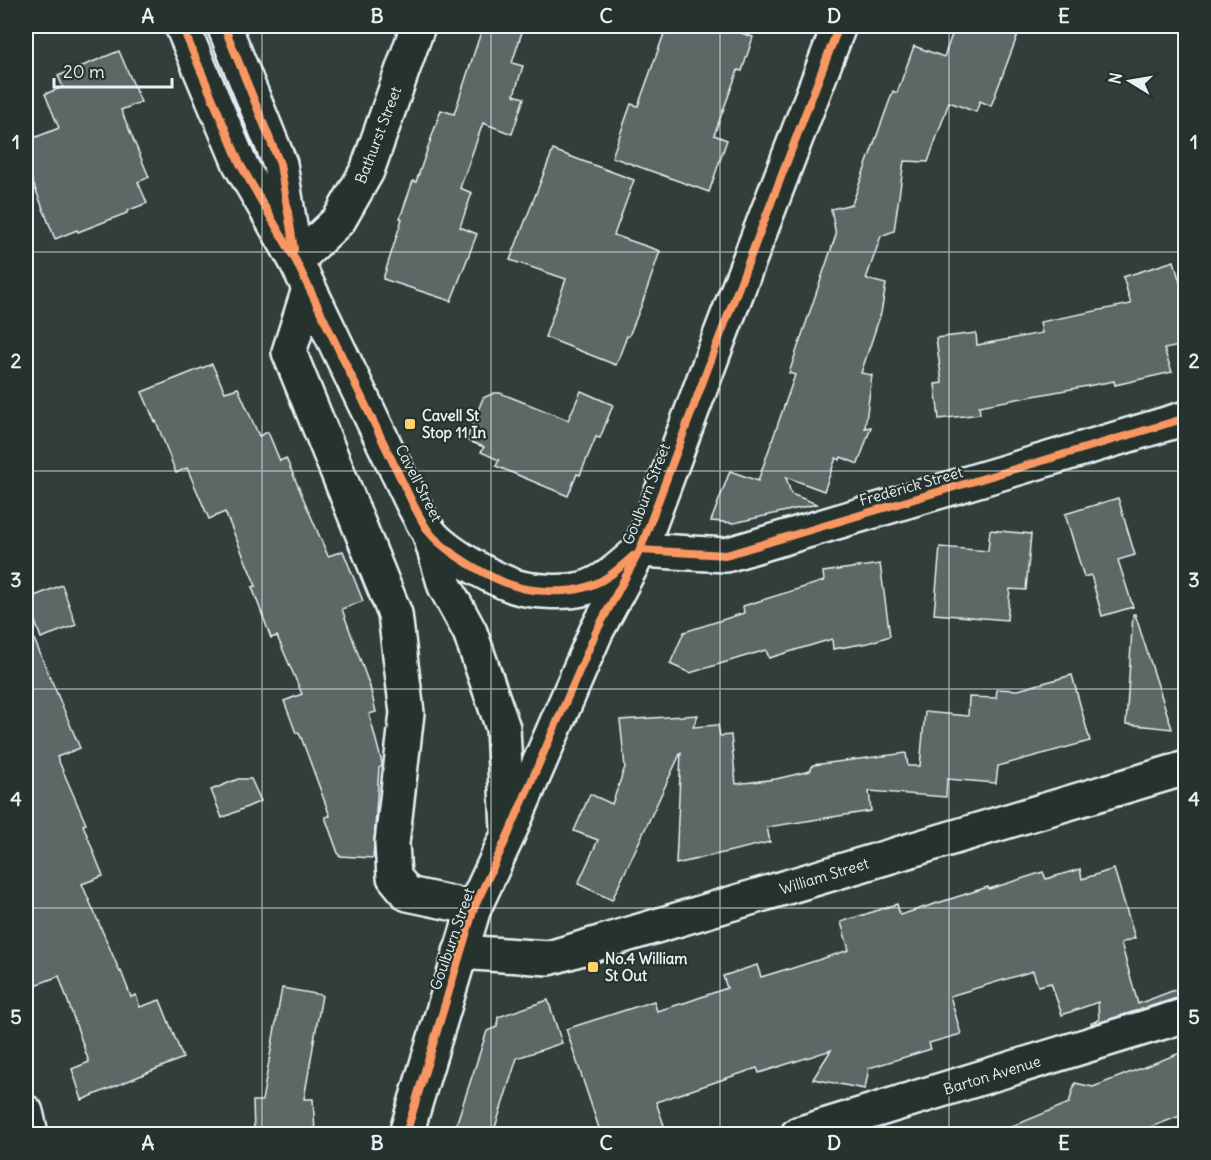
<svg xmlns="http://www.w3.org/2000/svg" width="1211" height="1160" font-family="Delius,sans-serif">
<rect width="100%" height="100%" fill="#323e39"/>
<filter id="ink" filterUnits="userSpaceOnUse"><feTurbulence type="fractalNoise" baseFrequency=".0167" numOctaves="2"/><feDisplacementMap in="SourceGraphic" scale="12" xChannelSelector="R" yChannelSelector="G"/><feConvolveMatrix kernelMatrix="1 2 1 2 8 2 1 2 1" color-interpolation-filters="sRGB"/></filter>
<g filter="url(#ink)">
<g fill="#5c6865" stroke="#e8f1f8" stroke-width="1.5">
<path d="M483,26H524L512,63L523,66L514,95L524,98L512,134L483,123L460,188L472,193L460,227L477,234L451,301L383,279L402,219L400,218L413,181L416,182L441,110L454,114Z"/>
<path d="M673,26H720L753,37L742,71L738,70L714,135L727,140L709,192L612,157L631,104L638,106L665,31L672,33Z"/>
<path d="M955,26H1021L991,106L980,101L976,112L949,102L928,162L904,161L894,231L881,236L866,279L886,284L881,313L861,373L872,375L865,428L871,427L858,464L841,457L840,460L836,458L824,491L786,477L791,494L817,504L734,523L711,521L730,471L758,481L795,375L789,373L836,235L831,209L852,204L893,91L897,93L914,46L944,57Z"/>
<path d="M119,51L141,102L121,110L149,177L138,182L147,203L127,211V213L78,232L77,230L55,239L26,165V141L59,128L45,94L63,87L58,76Z"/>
<path d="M553,150L634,180L614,235L660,251L642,304L629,336H627L616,365L545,337L566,279L510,260Z"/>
<path d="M1174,261L1185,300V345L1164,349L1172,372L1115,385L1114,381L1109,382L979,406L980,414L939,419L935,384L942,383L936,338L976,333L977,345L1042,333L1040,322L1131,304L1123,277Z"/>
<path d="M212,364L225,392L238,388L259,436L268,432L280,461L286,458L328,556L343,551L363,601L342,609L370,687L376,712L369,714L382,763V766L379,768L373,858L339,856L325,817L330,816L301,737L298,732L296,733L284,701L302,694L277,636L271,638L252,587L256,586L225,512L209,519L187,468L176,473L156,421L155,422L142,392Z"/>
<path d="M581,391L613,405L600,438L596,437L580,475L577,474L568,496L496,466L499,460L481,452L484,447L466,440L483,398L494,393H500L568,420Z"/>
<path d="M1118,498L1135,555L1118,560L1133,607L1102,616L1091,575L1084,577L1065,514Z"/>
<path d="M990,530L1031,534L1026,590L1010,589L1007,620L934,614L940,547L988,551Z"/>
<path d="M880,564L890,636L868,643L833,649L832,639L769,658L766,650L690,673L670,664L684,632L744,613L743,606L824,581L823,572Z"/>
<path d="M62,585L76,625L41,638L27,599Z"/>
<path d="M1133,614H1135L1172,729L1126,724Z"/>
<path d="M26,620L80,748L57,757L86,824L83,825L103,876L82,884L120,972L121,971L131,997L136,995L140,1007L160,1000L183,1058L82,1100L72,1069L89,1062L59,976L33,986L26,967Z"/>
<path d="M1072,675L1090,741L998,766L996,783L947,779L946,797L869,791L871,811L767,827L770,842L676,864L681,752L612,900L578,884L598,840L574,831L590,794L612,804L625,767L620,720L698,715L693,727L718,725L720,736L731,735L736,784L776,779L810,771L813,765L906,753L908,766H920L925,712L968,716L969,697L996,698L997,689L1018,690Z"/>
<path d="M238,779H251L261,801L222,818L211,790Z"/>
<path d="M1080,869L1082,879L1114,869L1135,938L1121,943L1138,1004L1185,986V997H1180L1091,1025V1023L1099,1020L1098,1002L1062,1015L1051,983L1038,986L1033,971L950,996L961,1034L929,1043L931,1049L869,1068L865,1089L813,1079L831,1050L759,1073L757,1068L656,1102L667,1134H601L566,1029L654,1001L657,1011L687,1002L727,988L723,976L757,965L761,977L787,969V970L849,950L841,922L897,904L900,915L988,887L989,889L1043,872L1046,879Z"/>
<path d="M282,988L322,995L304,1099H313L315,1131L254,1133L253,1101H262Z"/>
<path d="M548,1000L562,1043L517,1058L493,1134H453L487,1031L497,1027L498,1017Z"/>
<path d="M1185,1051V1114L1133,1134H994L1069,1103L1075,1083L1093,1087Z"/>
</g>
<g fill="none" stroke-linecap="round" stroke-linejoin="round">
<g stroke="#e8f1f8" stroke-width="38">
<g id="minor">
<path d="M182,26L240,164L296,261L413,504C418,513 423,524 429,532C445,552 489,577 514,586C530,592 566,593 582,589C602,584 617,570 632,557"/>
<path d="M224,26L280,164L292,238"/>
<path d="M296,261L339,220L367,171L418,26"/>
<path d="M309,289L289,352L395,614L407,713L392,843L394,877L408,894L474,908"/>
<path d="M429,532L445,586L470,632L503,728L508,828"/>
<path d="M640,550L726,555L1186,418"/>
<path d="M460,952L549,958L1186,768"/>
<path d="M26,1112L31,1134"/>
<path d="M406,1134L474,908L508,835L596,632L640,550L715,349L839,26"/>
<path d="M798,1134L1186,1015"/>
</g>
</g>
<use href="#minor" stroke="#26332d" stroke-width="33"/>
<g stroke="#26332d" stroke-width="11">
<g id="cycleway">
<path d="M182,26L240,164L296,261L413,504C418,513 423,524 429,532C445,552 490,579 515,586C531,592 568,593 583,588C605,582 617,570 633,556"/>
<path d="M224,26L280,164L294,249"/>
<path d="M640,550L726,555L1186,418"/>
<path d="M406,1134L474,908L508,835L596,632L640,550L715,349L839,26"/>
</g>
</g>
<use href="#cycleway" stroke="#f99763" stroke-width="8"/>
</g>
</g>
<path fill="none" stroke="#e8f1f8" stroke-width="1.5" stroke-opacity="0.55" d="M262,26V1134M491,26V1134M720,26V1134M949,26V1134M26,252H1186M26,471H1186M26,689H1186M26,908H1186"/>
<g fill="#ffd166" stroke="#26332d" stroke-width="2">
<rect x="404" y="418" width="12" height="12" rx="3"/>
<rect x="587" y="961" width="12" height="12" rx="3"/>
</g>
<g text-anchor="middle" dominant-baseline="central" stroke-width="4.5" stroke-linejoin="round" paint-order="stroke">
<g font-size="15" fill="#e8f1f8" stroke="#26332d">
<text transform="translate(378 135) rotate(-69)">Bathurst Street</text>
<text transform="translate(419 483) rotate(63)">Cavell Street</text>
<text transform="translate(911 486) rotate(-16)">Frederick Street</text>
<text transform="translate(646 494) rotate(-69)">Goulburn Street</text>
<text transform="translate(824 876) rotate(-17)">William Street</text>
<text transform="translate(452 939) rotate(-71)">Goulburn Street</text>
<text transform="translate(992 1075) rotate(-17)">Barton Avenue</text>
</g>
<g font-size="15" font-weight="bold" fill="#e8f1f8" stroke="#26332d" text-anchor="start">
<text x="422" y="415">Cavell St<tspan x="422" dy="17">Stop 11 In</tspan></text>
<text x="605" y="958">No.4 William<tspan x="605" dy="17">St Out</tspan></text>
</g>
</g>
<rect width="1211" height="1160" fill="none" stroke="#26332d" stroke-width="66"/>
<g transform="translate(1130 81) rotate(281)" stroke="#26332d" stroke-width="4.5" paint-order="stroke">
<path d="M0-4.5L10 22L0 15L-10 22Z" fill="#e8f1f8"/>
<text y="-9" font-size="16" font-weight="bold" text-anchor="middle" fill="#e8f1f8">N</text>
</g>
<path d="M54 78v9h118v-9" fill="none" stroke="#e8f1f8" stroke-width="3"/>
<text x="63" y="78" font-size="18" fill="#e8f1f8" stroke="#26332d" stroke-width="4.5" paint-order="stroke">20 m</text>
<rect x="33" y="33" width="1145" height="1094" fill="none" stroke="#e8f1f8" stroke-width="2"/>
<g font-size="20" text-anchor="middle" font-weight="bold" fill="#e8f1f8">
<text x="148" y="23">A</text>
<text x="377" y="23">B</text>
<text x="606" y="23">C</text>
<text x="834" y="23">D</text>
<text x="1064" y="23">E</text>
<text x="16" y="149">1</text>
<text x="1194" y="149">1</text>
<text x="16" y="368">2</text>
<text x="1194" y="368">2</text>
<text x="16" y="587">3</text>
<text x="1194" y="587">3</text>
<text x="16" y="806">4</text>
<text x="1194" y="806">4</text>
<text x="16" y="1024">5</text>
<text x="1194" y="1024">5</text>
<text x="148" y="1150">A</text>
<text x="377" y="1150">B</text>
<text x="606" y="1150">C</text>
<text x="834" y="1150">D</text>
<text x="1064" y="1150">E</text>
</g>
</svg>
